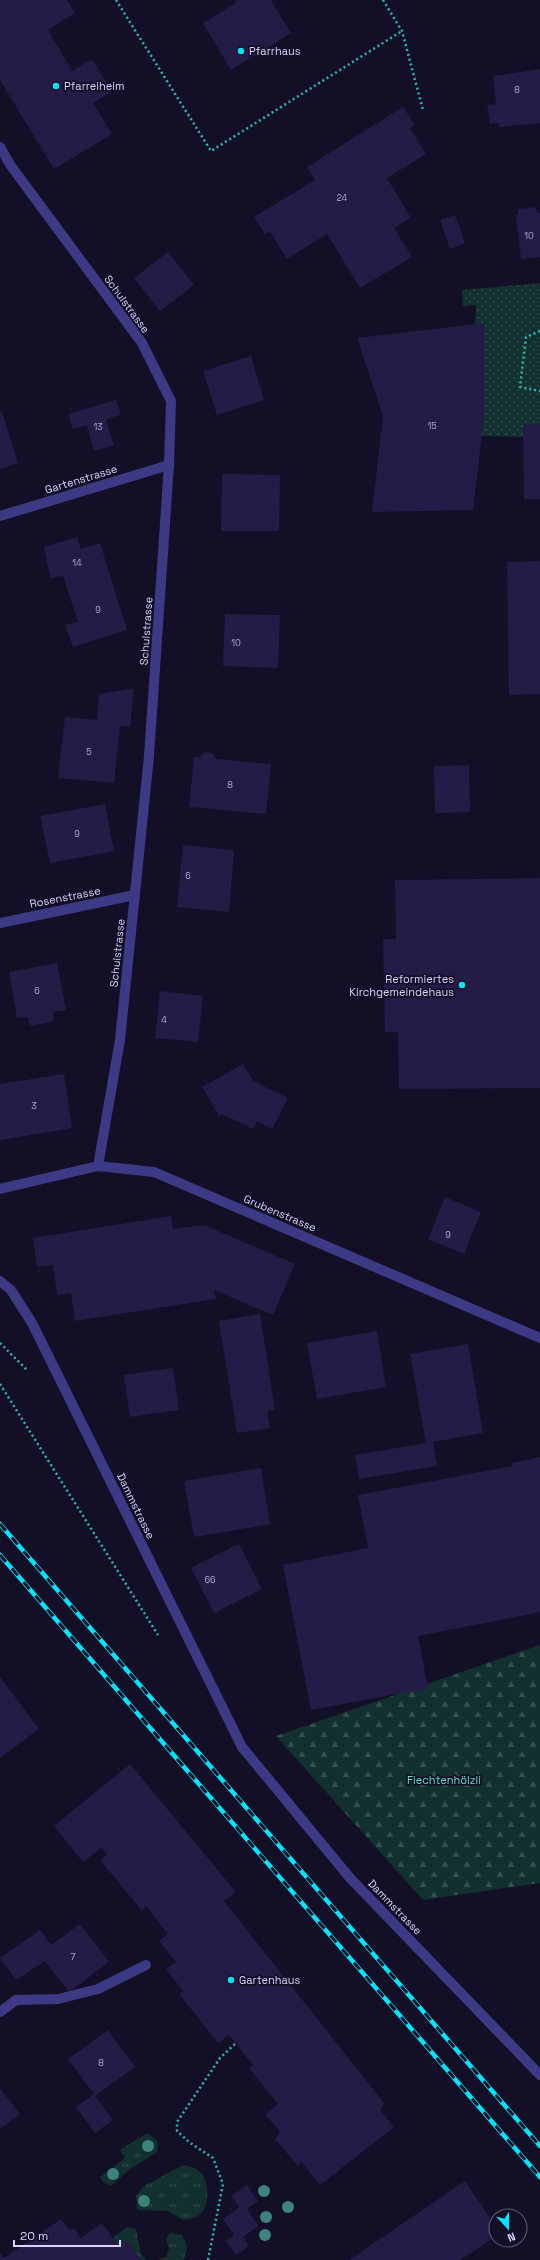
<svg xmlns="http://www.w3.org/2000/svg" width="540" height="2260" font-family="'Space Grotesk',sans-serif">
<defs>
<pattern id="grass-tufts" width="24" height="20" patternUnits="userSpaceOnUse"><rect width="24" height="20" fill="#12302f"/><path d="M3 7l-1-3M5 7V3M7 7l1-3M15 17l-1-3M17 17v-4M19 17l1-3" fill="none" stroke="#344d4e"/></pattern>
<pattern id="forest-firs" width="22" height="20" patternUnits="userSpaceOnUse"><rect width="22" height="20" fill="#12302f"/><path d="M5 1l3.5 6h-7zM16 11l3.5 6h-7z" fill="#344d4e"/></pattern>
<pattern id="park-dots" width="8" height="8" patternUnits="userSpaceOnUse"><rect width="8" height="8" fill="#12302f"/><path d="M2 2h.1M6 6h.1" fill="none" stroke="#344d4e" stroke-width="1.8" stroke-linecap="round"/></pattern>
</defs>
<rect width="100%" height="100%" fill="#130f26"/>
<g fill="url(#grass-tufts)">
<path d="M147,2133L158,2142L157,2152L130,2169L111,2186L103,2182L100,2177L125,2158L120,2150Z"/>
<path d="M183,2165C190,2166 197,2168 202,2174C210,2186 210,2210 196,2217C192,2219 187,2219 183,2220L168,2211L137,2210L136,2196L144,2186Z"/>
<path d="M127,2227L136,2229L141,2254L146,2260H141L127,2242L119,2247L113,2238Z"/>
<path d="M170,2233L182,2235L187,2246L184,2260H158L166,2257L169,2249L166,2239Z"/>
</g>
<path fill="url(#forest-firs)" d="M540,1645V1883L423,1900L276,1736Z"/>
<path fill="url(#park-dots)" d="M540,283V424H523V437L482,436L475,325L476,305L463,306L462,290Z"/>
<g fill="#241b47">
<path d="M0,0H67L75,13L48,30L72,71L92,59L112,91L93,103L112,134L54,169L0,80Z"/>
<path d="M235,0H271L291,33L231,70L203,23L236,3Z"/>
<path d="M540,69V123L499,127V123L490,124L487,105L496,104L493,76Z"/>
<path d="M403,107L415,125L410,128L426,154L387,178L411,218L394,228L412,257L360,288L327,234L287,259L270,231L265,234L254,217L315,180L307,167Z"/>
<path d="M536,207L537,213H540V257L521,259L516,215H518V209Z"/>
<path d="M455,215L465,243L450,249L440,220Z"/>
<path d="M168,252L194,285L160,311L134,278Z"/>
<path d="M484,323V417L473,510L372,512L383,416L357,338Z"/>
<path d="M251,356L264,400L217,415L203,371Z"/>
<path d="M116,400L121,415L106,419L114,445L94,451L87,425L73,429L68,414Z"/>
<path d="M2,411L18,463L0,469V412Z"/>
<path d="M523,424H540V499H524Z"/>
<path d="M222,474L280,475L279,531H221Z"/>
<path d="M77,537L81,549L100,543L127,630L73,647L65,625L78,622L63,576L50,578L44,547Z"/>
<path d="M540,561V694L509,695L507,562Z"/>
<path d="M225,614L280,615L278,668L223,666Z"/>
<path d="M134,688L130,727L120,726L114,783L58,778L65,717L97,720L99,694Z"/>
<path d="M205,752L212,753L216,759L271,764L266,814L189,807L194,757H199Z"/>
<path d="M469,765L470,812L435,813L434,766Z"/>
<path d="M105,804L114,851L50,863L40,816Z"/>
<path d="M183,845L234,850L229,912L177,907Z"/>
<path d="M540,878V1088L399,1089L398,1032H385L383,939H396L395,880Z"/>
<path d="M57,963L66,1010L53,1012L54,1021L30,1026L28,1017L17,1018L9,972Z"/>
<path d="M160,991L203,996L198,1042L155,1038Z"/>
<path d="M243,1064L253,1081L288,1098L272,1129L257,1121L253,1129L222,1114L219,1116L202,1087Z"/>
<path d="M64,1074L72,1128L0,1140V1084Z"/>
<path d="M445,1197L481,1212L464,1254L428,1239Z"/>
<path d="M171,1216L173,1229L204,1225L295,1264L273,1315L214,1290L216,1299L75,1321L71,1293L57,1295L53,1265L37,1267L33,1238Z"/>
<path d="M260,1314L275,1410L267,1411L270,1428L237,1433L219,1321Z"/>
<path d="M377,1331L386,1387L317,1399L307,1343Z"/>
<path d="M468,1344L483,1433L433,1442L437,1466L359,1479L355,1455L426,1443L410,1354Z"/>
<path d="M173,1368L179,1410L130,1417L124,1375Z"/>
<path d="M540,1457V1612L418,1636L428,1688L311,1710L283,1565L368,1548L358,1495L513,1466L512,1463Z"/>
<path d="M261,1468L270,1524L194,1537L184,1481Z"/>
<path d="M239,1544L262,1589L214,1613L191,1568Z"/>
<path d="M0,1677L39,1729L0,1758Z"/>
<path d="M130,1764L236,1892L224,1901L384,2103L380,2110L394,2127L320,2185L301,2161L298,2166L275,2139L280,2132L265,2114L278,2104L249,2068L253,2065L229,2035L218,2043L179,1994L183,1991L166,1969L176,1962L159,1941L168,1934L146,1906L142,1911L100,1860L107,1855L101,1848L83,1862L54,1826Z"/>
<path d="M80,1924L109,1962L69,1992L45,1961L16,1980L0,1958L40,1930L51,1945Z"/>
<path d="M108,2030L135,2067L95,2096L113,2120L95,2133L76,2107L94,2094L68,2059Z"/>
<path d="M0,2088L20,2114L0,2129Z"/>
<path d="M465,2181L496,2227V2236L468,2255L460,2260H349Z"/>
<path d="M247,2185L258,2201L247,2209L259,2226L243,2237L249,2246L236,2255L226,2241L234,2235L223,2219L239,2207L231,2196Z"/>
<path d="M61,2219L70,2231L74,2228L81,2238L102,2223L119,2247L127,2241L141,2260H0V2253L4,2258Z"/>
</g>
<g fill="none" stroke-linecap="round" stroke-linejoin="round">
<g stroke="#2fb8b0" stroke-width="2.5" stroke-dasharray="2 3" stroke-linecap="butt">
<path d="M116,0L211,151L402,31"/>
<path d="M383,0L402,31L423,110"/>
<path d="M540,331L526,337L520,387L540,391"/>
<path d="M0,1343L27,1370"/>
<path d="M0,1384L158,1635"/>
<path d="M208,2260L223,2184L213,2158L189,2142L177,2131V2122L220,2058L236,2043"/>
</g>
<g stroke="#3d3a85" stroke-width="10">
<path d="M0,147L11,166L142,343L171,401L169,465L149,756L120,1040L98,1166"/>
<path d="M0,516L169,465"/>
<path d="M0,923L135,895"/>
<path d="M0,1189L98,1166L154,1172L540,1338"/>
<path d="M0,1281L11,1290L32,1323L242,1747L350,1878L540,2075"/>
<path d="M0,2012L16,2000L58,1999L98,1989L146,1965"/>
</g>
<g stroke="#00e5ff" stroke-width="4.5">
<g id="rail">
<path d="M0,1524L540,2146"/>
<path d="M0,1555L540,2177"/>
</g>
</g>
<use href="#rail" stroke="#130f26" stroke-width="3" stroke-dasharray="9" stroke-linecap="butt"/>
</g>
<g fill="#3d827b">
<circle cx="148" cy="2146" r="6"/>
<circle cx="113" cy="2174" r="6"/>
<circle cx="264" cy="2191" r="6"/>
<circle cx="144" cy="2201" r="6"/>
<circle cx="288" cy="2207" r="6"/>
<circle cx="266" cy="2217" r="6"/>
<circle cx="265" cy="2235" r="6"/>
</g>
<g fill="#00e5ff" stroke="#130f26" stroke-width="1.5">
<circle cx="241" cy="51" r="4"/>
<circle cx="56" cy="86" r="4"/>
<circle cx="462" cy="985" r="4"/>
<circle cx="231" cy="1980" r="4"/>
</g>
<g text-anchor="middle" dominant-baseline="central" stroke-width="3.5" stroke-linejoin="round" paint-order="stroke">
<g font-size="9" fill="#aca6d1">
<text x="517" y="90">8</text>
<text x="342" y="198">24</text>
<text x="529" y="236">10</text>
<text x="432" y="426">15</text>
<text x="98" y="427">13</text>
<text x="77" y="563">14</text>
<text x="98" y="610">9</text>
<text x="236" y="643">10</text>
<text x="89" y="752">5</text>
<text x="230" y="785">8</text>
<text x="77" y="834">9</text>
<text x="188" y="876">6</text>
<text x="37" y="991">6</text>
<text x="164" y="1020">4</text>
<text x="34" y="1106">3</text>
<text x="448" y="1235">9</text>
<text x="210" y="1580">66</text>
<text x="73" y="1957">7</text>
<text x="101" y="2063">8</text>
</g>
<g font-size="11" fill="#d9d4ff" stroke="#130f26" text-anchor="start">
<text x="249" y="51">Pfarrhaus</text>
<text x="64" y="86">Pfarreiheim</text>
<text x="454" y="979" text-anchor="end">Reformiertes<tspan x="454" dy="13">Kirchgemeindehaus</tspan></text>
<text x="239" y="1980">Gartenhaus</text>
</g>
<g font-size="11" fill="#d9d4ff" stroke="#130f26">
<text transform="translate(127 304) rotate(54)">Schulstrasse</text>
<text transform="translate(81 479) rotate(-17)">Gartenstrasse</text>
<text transform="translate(146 631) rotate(-86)">Schulstrasse</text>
<text transform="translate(65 897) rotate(-11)">Rosenstrasse</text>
<text transform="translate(117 953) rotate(-84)">Schulstrasse</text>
<text transform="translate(280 1213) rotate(23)">Grubenstrasse</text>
<text transform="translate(136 1506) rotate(64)">Dammstrasse</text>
<text transform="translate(395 1907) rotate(46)">Dammstrasse</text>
</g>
<g font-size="11" fill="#5fe0c0" stroke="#130f26">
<text x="444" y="1780">Fiechtenhölzli</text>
</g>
</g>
<g transform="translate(508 2228) rotate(159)"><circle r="19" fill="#130f26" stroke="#625e7d"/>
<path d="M0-3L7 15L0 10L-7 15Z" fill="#00e5ff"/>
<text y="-6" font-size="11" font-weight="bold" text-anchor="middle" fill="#d9d4ff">N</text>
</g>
<path d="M14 2240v6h106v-6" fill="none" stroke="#d9d4ff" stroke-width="2"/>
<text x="20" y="2240" font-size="12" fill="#d9d4ff" stroke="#130f26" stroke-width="3" paint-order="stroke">20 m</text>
</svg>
